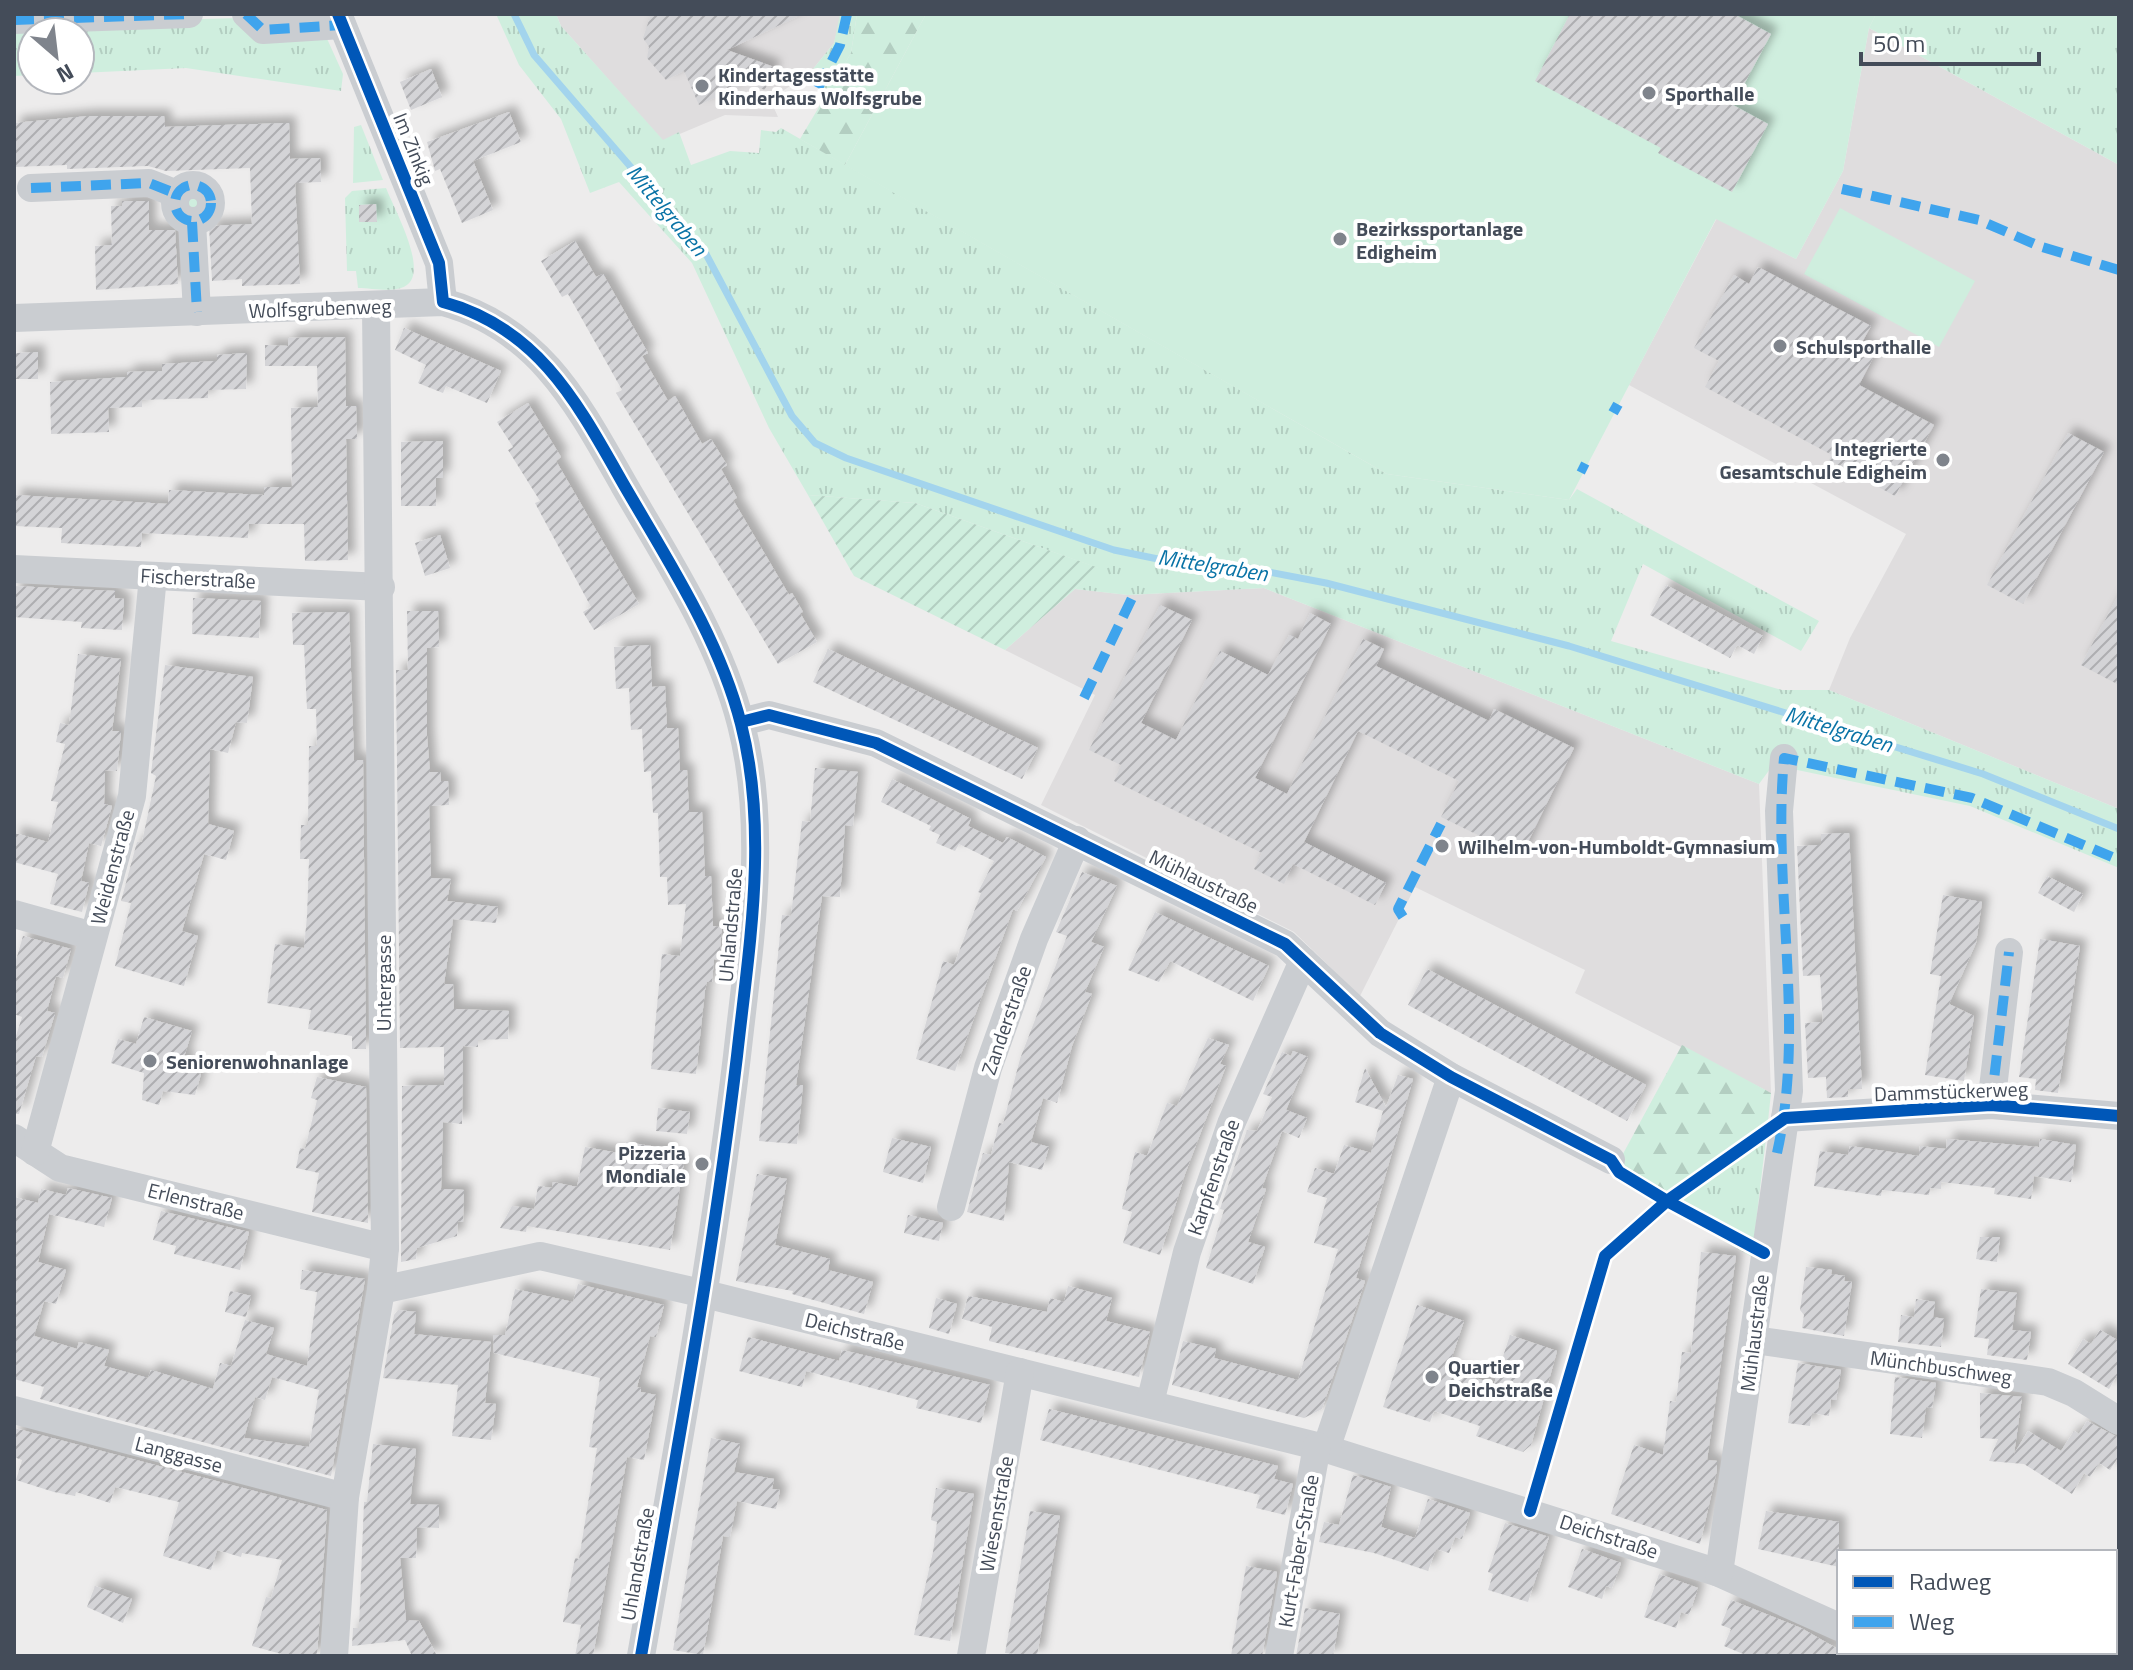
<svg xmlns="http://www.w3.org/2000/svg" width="2133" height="1670" font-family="'Titillium Web',sans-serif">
<defs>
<pattern id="grass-tufts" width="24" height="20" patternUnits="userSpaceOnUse" patternTransform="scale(2)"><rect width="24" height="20" fill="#cfeede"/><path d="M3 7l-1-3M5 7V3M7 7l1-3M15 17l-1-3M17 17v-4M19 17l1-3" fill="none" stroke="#b3cec1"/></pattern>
<pattern id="forest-firs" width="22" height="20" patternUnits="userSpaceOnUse" patternTransform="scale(2)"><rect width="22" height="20" fill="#cfeede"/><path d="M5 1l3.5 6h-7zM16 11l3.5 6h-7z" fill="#b3cec1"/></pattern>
<pattern id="garden-furrows" width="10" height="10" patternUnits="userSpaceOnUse" patternTransform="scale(2)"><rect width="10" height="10" fill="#cfeede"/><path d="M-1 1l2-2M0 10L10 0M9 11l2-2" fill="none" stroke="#b3cec1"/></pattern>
<pattern id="building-hatch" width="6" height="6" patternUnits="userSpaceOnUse" patternTransform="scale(2)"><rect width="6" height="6" fill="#d4d4d7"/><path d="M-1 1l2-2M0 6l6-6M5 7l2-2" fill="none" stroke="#aeaeb1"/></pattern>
<filter id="shadow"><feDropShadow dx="7" dy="-7" stdDeviation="4" flood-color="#0004"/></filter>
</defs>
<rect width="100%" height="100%" fill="#edecec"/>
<g fill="#dfddde">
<path d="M556,14H840L841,16L834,43L809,74L770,99L778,117L725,115L663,141L561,26Z"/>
<path d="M1869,28L2119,165V809L1829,690L1850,638L1906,534L1629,385L1717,218L1796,259L1843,171Z"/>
<path d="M1264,588L1759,784L1771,1093L1575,993L1585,970L1415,887L1360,996L1294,932L1041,805L1095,695L1005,650L1075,589L1128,595Z"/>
</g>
<g fill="url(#grass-tufts)">
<path d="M496,14H556L561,26L663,140L679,132L691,165L730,151L759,153L761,130L776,132L781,128L1387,474L1569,500L1577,489L1819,621L1801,651L1643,564L1611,641L1782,690H1829L2119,809V868L1970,806L1773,765L1759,784L1264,588L1128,595L1075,589L1098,568L915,503L808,495L769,428L692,263L619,182L590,193L561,119L519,65Z"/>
<path d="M840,14H857L851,53L825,98L809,74L834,43Z"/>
<path d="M1876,14H2119V165L1869,28Z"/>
<path d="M241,18L324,32L343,74L341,91L186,68L80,73V32H32V75L14,76V24Z"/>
<path d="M361,125L383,180L353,183L354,127Z"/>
<circle cx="194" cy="203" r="17"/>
<path d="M386,188C394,209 434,279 401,288C389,292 370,288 358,288L356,271H347L345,198L352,191Z"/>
<path d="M1768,1121L1752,1257L1612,1176L1618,1163L1667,1192Z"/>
</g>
<g fill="url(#forest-firs)">
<path d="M857,14H926L845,165L800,139L851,53Z"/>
<path d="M1682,1045L1771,1093L1768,1121L1667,1192L1618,1163Z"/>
</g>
<path fill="url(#garden-furrows)" d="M808,495L915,503L1099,568L1005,650L854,576Z"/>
<g fill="#cfeede">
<path d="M926,14H1876L1869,28L1843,171L1796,259L1716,219L1569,500L1387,474L845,165Z"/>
<path d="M1840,208L1975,281L1939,347L1804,274Z"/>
</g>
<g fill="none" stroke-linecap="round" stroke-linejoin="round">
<path stroke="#a3d4ed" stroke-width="7" d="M514,14L534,55L706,254L792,416L815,443L846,458L1114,550L1158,559L1227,564L1326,583L1569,646L1983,774L2119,829"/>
</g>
<g fill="url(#building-hatch)" fill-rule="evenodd" filter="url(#shadow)">
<path d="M651,14H803L727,50L774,67L765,90L747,83L699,105L684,71L666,80L647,58L649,47L643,38Z"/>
<path d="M1570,14H1734L1771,34L1733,105L1768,124L1732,192L1658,153L1661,148L1535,81Z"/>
<path d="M431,69L442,97L411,110L400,82Z"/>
<path d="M509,112L521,142L473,161L493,210L462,223L440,169L435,171L427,142Z"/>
<path d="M89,116H164L165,127L289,123L290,159L320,158L321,182L295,183L300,284L242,286V279L212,281L209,226L252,224L250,168L166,171L148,166L67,169V165L14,167V123Z"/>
<path d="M122,201H149V230H175L178,284L96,290L95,246L112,245L111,206H122Z"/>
<path d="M376,204L377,222H359V205Z"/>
<path d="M575,241L596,277L603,274L648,353L642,356L668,401L675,396L702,444L711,439L727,465L721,469L737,498L733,500L789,595L792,593L803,612L800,613L817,642L778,664L616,393L622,390L568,294L562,297L541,261Z"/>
<path d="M1758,267L1871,326L1861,344L1876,352L1859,385L1934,425L1895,496L1829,460L1832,455L1705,387L1719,361L1694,348L1734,275L1749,284Z"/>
<path d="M404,328L501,371L487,403L446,386L443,393L418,383L426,365L395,350Z"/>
<path d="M345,337L346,406H356L357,439H346L348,560L305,561L304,524H249L248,538L142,533L141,547L61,543L62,528L14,526V495L168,504L169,490L264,495V487H292L291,408L318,407L317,366H265V345L288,346V338Z"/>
<path d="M38,352V379H16V353Z"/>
<path d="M247,353L246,389L208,390V398L142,400V407L108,408L109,432L51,434L50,382L127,377V372L162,371V364L217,361V355Z"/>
<path d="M528,403L561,457L556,461L639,604L594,630L583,612L591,607L535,503L540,501L508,450L513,447L497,422Z"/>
<path d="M2068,433L2104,452L2023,604L1987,585Z"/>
<path d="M443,441V478H436V506H401V442Z"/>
<path d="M440,535L450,568L425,576L415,543Z"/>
<path d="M1666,585L1763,636L1754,654L1737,645L1730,658L1650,615Z"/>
<path d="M14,586L115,591V598L124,599L122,630L81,628L82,622L14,617Z"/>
<path d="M2119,594V685L2081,665Z"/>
<path d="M193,598L261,601L259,638L192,634Z"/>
<path d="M1160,605L1192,620L1141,723L1176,740L1220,651L1268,675L1289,635L1298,639L1310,613L1331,624L1255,778L1287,794L1363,639L1384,649L1376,666L1489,721L1494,709L1574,748L1521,856L1441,817L1459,781L1358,731L1304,842L1386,883L1375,905L1293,864L1284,884L1254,869L1262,853L1114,781L1121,765L1089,750Z"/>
<path d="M407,611H438L439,647L427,648V736L430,772H440L441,781H448L449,805L429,806L431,878L451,879L447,901L498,907L496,923L453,919L444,984H453L454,1009L509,1011L508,1039L478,1040V1047L463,1046L462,1124L443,1122L441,1189L464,1190L463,1222L458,1221L457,1236L417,1248L416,1259L401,1262L402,1086L444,1085V1047L400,1048L396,670H408Z"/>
<path d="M349,612L354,760H363L366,1049H352V1036L308,1029L311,1010L267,1003L275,944L304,948L307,916L309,859H300L301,825H308L309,746H317L316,709H307L304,645H293L292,613Z"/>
<path d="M650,645L652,687L665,686L667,728H678L680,770H687L689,812H702L705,876H711L713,926L722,927L719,960L714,959L712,982H707L705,990L696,1074L651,1069L662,954L680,956L686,904L668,905L667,877H660L658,813H653L651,771L644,772L642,729L631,730L629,688L616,689L614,647Z"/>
<path d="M828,649L1038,748L1022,779L813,682Z"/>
<path d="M78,654L121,659L112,731H121L117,771L105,770L104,804L112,806L101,846L89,843L81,881L89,883L82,912L50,904L58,874L14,862V833L48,842L58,802L51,801L65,744L56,742L60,723L69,725Z"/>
<path d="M165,665L253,677L247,723L236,722L228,753L210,749L208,824L234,831L226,860L204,854L182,931L198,936L184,986L115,966L131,903L121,901L137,842H142L156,776L151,773Z"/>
<path d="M815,768L858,772L853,826L845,825L840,897L822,896L796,1085H803L797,1144L759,1141L782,915L791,916L802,821L810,822Z"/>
<path d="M892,779L971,819L968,826L1003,843L1007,837L1046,857L1017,911L1013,909L955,1071L916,1059L943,961L954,965L981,893L978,892L994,861L959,844L955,851L936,843L940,835L929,830L931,826L881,802Z"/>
<path d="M1849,833L1862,1089H1848V1097L1827,1098L1826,1077L1808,1078L1805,1023L1823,1022L1820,975L1803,976L1797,846L1821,845V834Z"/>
<path d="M1082,872L1117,886L1091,942L1104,947L1085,992L1092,994L1072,1046L1057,1103L1043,1098L1031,1142L1049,1147L1042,1170L1009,1162L1004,1221L967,1212L983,1153L991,1155L999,1123L1003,1124L1020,1059L1067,936L1056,932Z"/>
<path d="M2047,876L2083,894L2074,912L2038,893Z"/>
<path d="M1943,895L1982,902L1976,943L1949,1004L1974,1016L1964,1081L1925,1075L1941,976L1930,974Z"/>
<path d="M1155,912L1269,966L1253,1001L1170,961L1159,982L1128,970Z"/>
<path d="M23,936L71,949L63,978L56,976L47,1011L55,1013L42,1057L36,1056L19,1114H14V1042L22,1017L14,1014V967Z"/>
<path d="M2040,939L2080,946L2058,1093L2035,1090L2036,1079L2019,1077Z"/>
<path d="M1427,969L1646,1085L1627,1121L1408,1005Z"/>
<path d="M144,1017L192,1031L184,1057L189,1059L186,1070L201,1074L195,1095L163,1091L159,1105L142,1100L144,1073L111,1063L118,1039L136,1044Z"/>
<path d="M1208,1038L1229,1045L1220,1064L1226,1066L1185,1174L1160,1255L1123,1243L1132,1212L1122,1209L1135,1152L1147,1156L1167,1103L1177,1106Z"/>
<path d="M1293,1051L1308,1057L1286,1110L1307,1118L1299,1138L1282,1131L1262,1188L1266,1189L1248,1242L1265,1247L1253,1284L1206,1268L1224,1210L1220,1209L1247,1130L1257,1131L1272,1097L1263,1094L1282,1052L1291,1056Z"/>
<path d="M1365,1068L1386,1107L1398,1075L1413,1079L1356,1278L1365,1281L1322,1409L1304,1418L1172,1385L1183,1341L1216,1349L1214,1358L1298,1380L1338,1249L1314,1243L1327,1198L1307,1192L1315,1168L1334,1174L1344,1145L1371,1153L1383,1111L1355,1102Z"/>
<path d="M317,1077L366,1087L368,1223L312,1212L319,1173L296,1168L300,1148L305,1149L317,1100L311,1098Z"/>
<path d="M658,1108L690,1112L687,1134L656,1131Z"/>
<path d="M892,1138L931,1147L923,1183L883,1172Z"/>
<path d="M1947,1139L2039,1147L2040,1139L2076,1145L2071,1182L2034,1176L2031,1199L1994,1194L1995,1188L1941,1182V1189L1930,1188L1929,1195L1882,1190L1881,1196L1814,1186L1820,1151L1848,1155L1850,1146L1919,1156L1920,1146L1946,1149Z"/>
<path d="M626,1142L670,1149L669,1159L684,1162L670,1250L527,1226L526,1232L500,1228L512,1206L534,1209L538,1186L552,1188L553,1182L577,1187L585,1147L624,1154Z"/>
<path d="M757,1174L787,1179L775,1245L830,1259L828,1270L873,1282L864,1314L792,1294L793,1291L736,1281Z"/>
<path d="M68,1188L112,1198L104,1227L49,1214L38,1262L66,1270L56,1304L44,1301L34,1336L77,1349L79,1342L109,1350L104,1366L148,1378L151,1370L213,1389L220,1363L231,1366L245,1320L274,1328L266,1354L307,1366L317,1292L300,1289L302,1270L365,1279L331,1476L40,1399L44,1387L14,1379V1197L38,1203L41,1189L66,1195ZM272,1377L319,1390L309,1447L244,1438L255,1397L265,1400Z"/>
<path d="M161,1211L249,1232L240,1270L174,1254L176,1246L153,1240Z"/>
<path d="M908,1215L943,1223L939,1241L904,1233Z"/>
<path d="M1980,1237H2000L1997,1262L1976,1259Z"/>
<path d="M1701,1252L1736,1256L1707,1460L1717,1461V1470L1700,1544L1611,1514L1634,1445L1663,1455L1670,1401L1676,1402L1682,1352L1691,1353Z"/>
<path d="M1806,1267L1832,1270L1831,1274L1845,1276L1844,1281L1852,1282L1844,1336L1802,1328L1804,1315L1800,1310Z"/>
<path d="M578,1284L664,1305L656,1337L650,1336L637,1387L641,1388V1392L656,1395L644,1460L627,1457L593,1656H575L581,1625L563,1622L575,1558L579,1559L597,1448L589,1447L600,1378L494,1353L493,1335H505L515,1289L573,1302Z"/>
<path d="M1068,1286L1112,1298L1106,1321L1150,1332L1139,1377L989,1341L992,1327L962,1319L968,1296L1047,1312L1050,1298L1064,1302Z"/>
<path d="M1981,1289L2017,1293L2012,1330L2031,1332L2027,1360L1987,1355L1989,1339L1974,1337Z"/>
<path d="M230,1291L251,1296L246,1317L225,1312Z"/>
<path d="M936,1298L957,1304L949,1334L929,1328Z"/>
<path d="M1916,1299L1935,1302L1933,1317L1944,1319L1941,1347L1898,1342L1901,1315L1914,1317Z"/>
<path d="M1417,1305L1464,1321L1448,1369L1494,1384L1510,1335L1557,1351L1531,1445L1523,1452L1476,1436L1480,1426L1434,1411L1430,1422L1383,1407Z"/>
<path d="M398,1310L416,1312L414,1334L491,1342L485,1403L496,1404L491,1440L452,1436L458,1385L383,1378L394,1315Z"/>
<path d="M2100,1330L2119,1341V1372L2109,1389L2068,1364L2083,1339L2091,1344Z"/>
<path d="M748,1337L839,1361L842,1350L990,1385L981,1423L916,1408L918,1400L806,1371L802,1387L739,1371Z"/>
<path d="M1798,1363L1841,1370L1836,1400L1831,1399L1829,1416L1812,1413L1810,1426L1788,1423Z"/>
<path d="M1895,1377L1936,1383L1932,1408L1926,1407L1922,1438L1890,1434Z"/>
<path d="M1980,1393L2022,1397L2014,1454L2028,1431L2061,1451L2074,1431L2079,1434L2087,1421L2119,1438V1456L2110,1470L2099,1463L2090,1477L2084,1473L2072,1494L2024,1464L1989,1461L1998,1439L1980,1438Z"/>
<path d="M1049,1409L1278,1466L1274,1479L1293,1484L1285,1515L1256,1508L1260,1495L1040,1440Z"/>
<path d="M14,1428L327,1510L317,1656H289L252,1646L266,1597L271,1598L282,1560L242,1553L241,1557L217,1550L211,1570L163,1556L179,1502L115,1487L110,1503L76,1492L75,1496L54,1492L16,1480L22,1460L14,1457Z"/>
<path d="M711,1438L740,1444L734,1472L774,1479L772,1489L780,1490L776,1509L737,1501L730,1537L723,1536L703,1655L673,1650Z"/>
<path d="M373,1444L416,1449L410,1504L439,1505V1528L417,1527L416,1558H400L406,1620L419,1621L437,1656H412L405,1640L352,1646L353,1628H359L364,1502H367Z"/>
<path d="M1353,1475L1391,1487L1381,1527L1415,1538L1428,1499L1470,1513L1462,1539L1455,1537L1449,1553L1436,1549L1428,1571L1374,1553L1319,1542L1324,1522L1339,1525Z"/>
<path d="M936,1488L974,1494L950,1641L914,1635L933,1552L937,1522L931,1520Z"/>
<path d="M1030,1511L1060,1516L1037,1656L1005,1653Z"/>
<path d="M1766,1511L1839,1522V1567L1758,1549Z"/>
<path d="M1505,1523L1549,1537L1528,1602L1488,1590L1493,1574L1488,1572Z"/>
<path d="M1582,1549L1621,1563L1612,1588L1606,1586L1602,1599L1568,1587Z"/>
<path d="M1246,1566L1277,1572L1262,1656H1231Z"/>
<path d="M1659,1574L1698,1588L1689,1615L1681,1612L1676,1628L1644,1617Z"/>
<path d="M95,1586L132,1599L123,1623L87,1607Z"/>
<path d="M1731,1600L1801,1628L1850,1656H1748L1724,1646L1731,1629L1721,1625Z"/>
<path d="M1305,1608L1340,1614L1333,1656H1296Z"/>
</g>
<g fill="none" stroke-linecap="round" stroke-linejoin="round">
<g stroke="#cacdd1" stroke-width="28">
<path d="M246,14L263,30L342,25"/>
<path d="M338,14L439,263L443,302"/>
<path d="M14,20L189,14"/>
<circle cx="193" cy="203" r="18"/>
<path d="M31,188L149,183L177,194"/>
<path d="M192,222L197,312"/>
<path d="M14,318L443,302C539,328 578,404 624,485C668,561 719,638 741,724C769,833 749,946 737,1056C713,1257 676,1456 641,1656"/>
<path d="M14,569L381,587"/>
<path d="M741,722L769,715L876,743L1285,944L1380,1033L1451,1077L1611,1160"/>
<path d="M14,914L93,936"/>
<path d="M1991,1105L2009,952"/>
<path d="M1785,1118L1991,1105L2119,1116"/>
<path d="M14,1138L60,1168L385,1248"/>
<path d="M35,1152L132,796L153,576"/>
<path d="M951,1207L988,1068L1034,939L1077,840"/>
<path d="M381,1290L540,1256L705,1294L1317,1446L1719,1573L1839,1627"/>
<path d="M1754,1340L2048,1382L2074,1393L2119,1421"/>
<path d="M1150,1403L1187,1252L1231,1124L1303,961"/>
<path d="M14,1410L345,1497"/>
<path d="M1326,1449L1451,1077"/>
<path d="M1719,1573L1789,1091L1779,811L1784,758"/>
<path d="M1878,1652L1883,1656"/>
<path d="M334,1656L345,1497L381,1290L385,1248L376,306"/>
<path d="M971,1656L1020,1372"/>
<path d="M1279,1656L1317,1446"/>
</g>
<g stroke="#3fa4ed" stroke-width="10" stroke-dasharray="20 10" stroke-linecap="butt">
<path d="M246,14L263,30L342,25"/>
<path d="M14,20L189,14"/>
<path d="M818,88L840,45L847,14"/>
<circle cx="193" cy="203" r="18"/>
<path d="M31,188L149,183L177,194"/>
<path d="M1842,189L1979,220L2039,246L2119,270"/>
<path d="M192,222L197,312"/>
<path d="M1611,406L1620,411"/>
<path d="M1579,466L1587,470"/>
<path d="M1084,698L1132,598"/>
<path d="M1403,917L1398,909L1441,824"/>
<path d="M1991,1105L2009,952"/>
<path d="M1777,1153C1806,1024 1772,890 1784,758L1972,798L2119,860"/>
</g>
<g stroke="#fff" stroke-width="17">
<g id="cycleway">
<path d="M338,14L439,263L443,302C539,328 578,404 624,485C668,561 719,638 741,724C769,833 749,946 737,1056C713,1257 676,1456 641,1656"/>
<path d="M741,722L769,715L876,743L1285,944L1380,1033L1451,1077L1611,1160L1619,1172L1667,1201L1785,1118L1991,1105L2119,1116"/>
<path d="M1530,1511L1605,1256L1667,1201L1764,1253"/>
</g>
</g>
<use href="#cycleway" stroke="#0057b8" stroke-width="12"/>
</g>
<g fill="#7f848c" stroke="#fff" stroke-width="3">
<circle cx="702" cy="86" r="8"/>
<circle cx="1649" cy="93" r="8"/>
<circle cx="1340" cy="239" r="8"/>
<circle cx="1780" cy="346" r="8"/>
<circle cx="1943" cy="460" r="8"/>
<circle cx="1442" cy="846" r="8"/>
<circle cx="150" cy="1061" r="8"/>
<circle cx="702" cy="1164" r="8"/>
<circle cx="1432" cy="1377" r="8"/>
</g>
<g text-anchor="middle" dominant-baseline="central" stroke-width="8" stroke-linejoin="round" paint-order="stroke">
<g font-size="20" font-weight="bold" fill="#444c59" stroke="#fff" text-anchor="start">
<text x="718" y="74">Kindertagesstätte<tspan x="718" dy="23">Kinderhaus Wolfsgrube</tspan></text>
<text x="1665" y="93">Sporthalle</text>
<text x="1356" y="228">Bezirkssportanlage<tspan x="1356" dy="23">Edigheim</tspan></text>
<text x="1796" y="346">Schulsporthalle</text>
<text x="1927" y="448" text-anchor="end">Integrierte<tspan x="1927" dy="23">Gesamtschule Edigheim</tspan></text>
<text x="1458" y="846">Wilhelm-von-Humboldt-Gymnasium</text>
<text x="166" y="1061">Seniorenwohnanlage</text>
<text x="686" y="1152" text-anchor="end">Pizzeria<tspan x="686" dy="23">Mondiale</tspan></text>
<text x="1448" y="1366">Quartier<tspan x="1448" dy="23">Deichstraße</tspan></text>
</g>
<g font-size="20" fill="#444c59" stroke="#fff">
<text transform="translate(414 149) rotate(68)">Im Zinkig</text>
<text transform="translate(320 308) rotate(-2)">Wolfsgrubenweg</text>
<text transform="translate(198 578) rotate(3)">Fischerstraße</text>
<text transform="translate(112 867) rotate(-75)">Weidenstraße</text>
<text transform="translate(1204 881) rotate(26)">Mühlaustraße</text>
<text transform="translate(730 925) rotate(-85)">Uhlandstraße</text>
<text transform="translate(383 983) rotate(-90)">Untergasse</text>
<text transform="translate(1006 1020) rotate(-71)">Zanderstraße</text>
<text transform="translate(1951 1091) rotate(-2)">Dammstückerweg</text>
<text transform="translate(1213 1177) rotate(-71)">Karpfenstraße</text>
<text transform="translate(196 1201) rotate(14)">Erlenstraße</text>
<text transform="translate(855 1331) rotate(14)">Deichstraße</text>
<text transform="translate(1754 1333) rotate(-83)">Mühlaustraße</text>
<text transform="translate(1941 1367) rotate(8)">Münchbuschweg</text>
<text transform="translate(179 1454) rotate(15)">Langgasse</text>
<text transform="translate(996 1514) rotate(-80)">Wiesenstraße</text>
<text transform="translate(1609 1536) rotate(18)">Deichstraße</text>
<text transform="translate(1298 1551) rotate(-80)">Kurt-Faber-Straße</text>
<text transform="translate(637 1564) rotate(-80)">Uhlandstraße</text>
</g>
<g font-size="22" font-style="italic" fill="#0973a6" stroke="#fff">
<text transform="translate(667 210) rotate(50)">Mittelgraben</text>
<text transform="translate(1213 565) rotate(9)">Mittelgraben</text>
<text transform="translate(1839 729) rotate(17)">Mittelgraben</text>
</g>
</g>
<rect width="2133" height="1670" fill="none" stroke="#444c59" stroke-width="32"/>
<rect x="1837" y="1550" width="280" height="104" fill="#ffffff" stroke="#b4b7bd" stroke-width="2"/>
<rect x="1853" y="1576" width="40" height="12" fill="#0057b8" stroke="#b4b7bd" stroke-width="2"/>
<text x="1909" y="1590" font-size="24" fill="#444c59">Radweg</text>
<rect x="1853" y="1616" width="40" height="12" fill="#3fa4ed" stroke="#b4b7bd" stroke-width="2"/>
<text x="1909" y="1630" font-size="24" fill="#444c59">Weg</text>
<g transform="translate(56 56) rotate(152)"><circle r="38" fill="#ffffff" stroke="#b4b7bd" stroke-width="2"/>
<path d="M0-6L14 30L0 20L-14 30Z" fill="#7f848c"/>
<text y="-12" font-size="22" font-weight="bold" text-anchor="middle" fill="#444c59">N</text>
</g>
<path d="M1861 52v12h178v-12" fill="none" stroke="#444c59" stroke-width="4"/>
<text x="1873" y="52" font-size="24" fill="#444c59" stroke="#ffffff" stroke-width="6" paint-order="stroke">50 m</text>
</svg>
